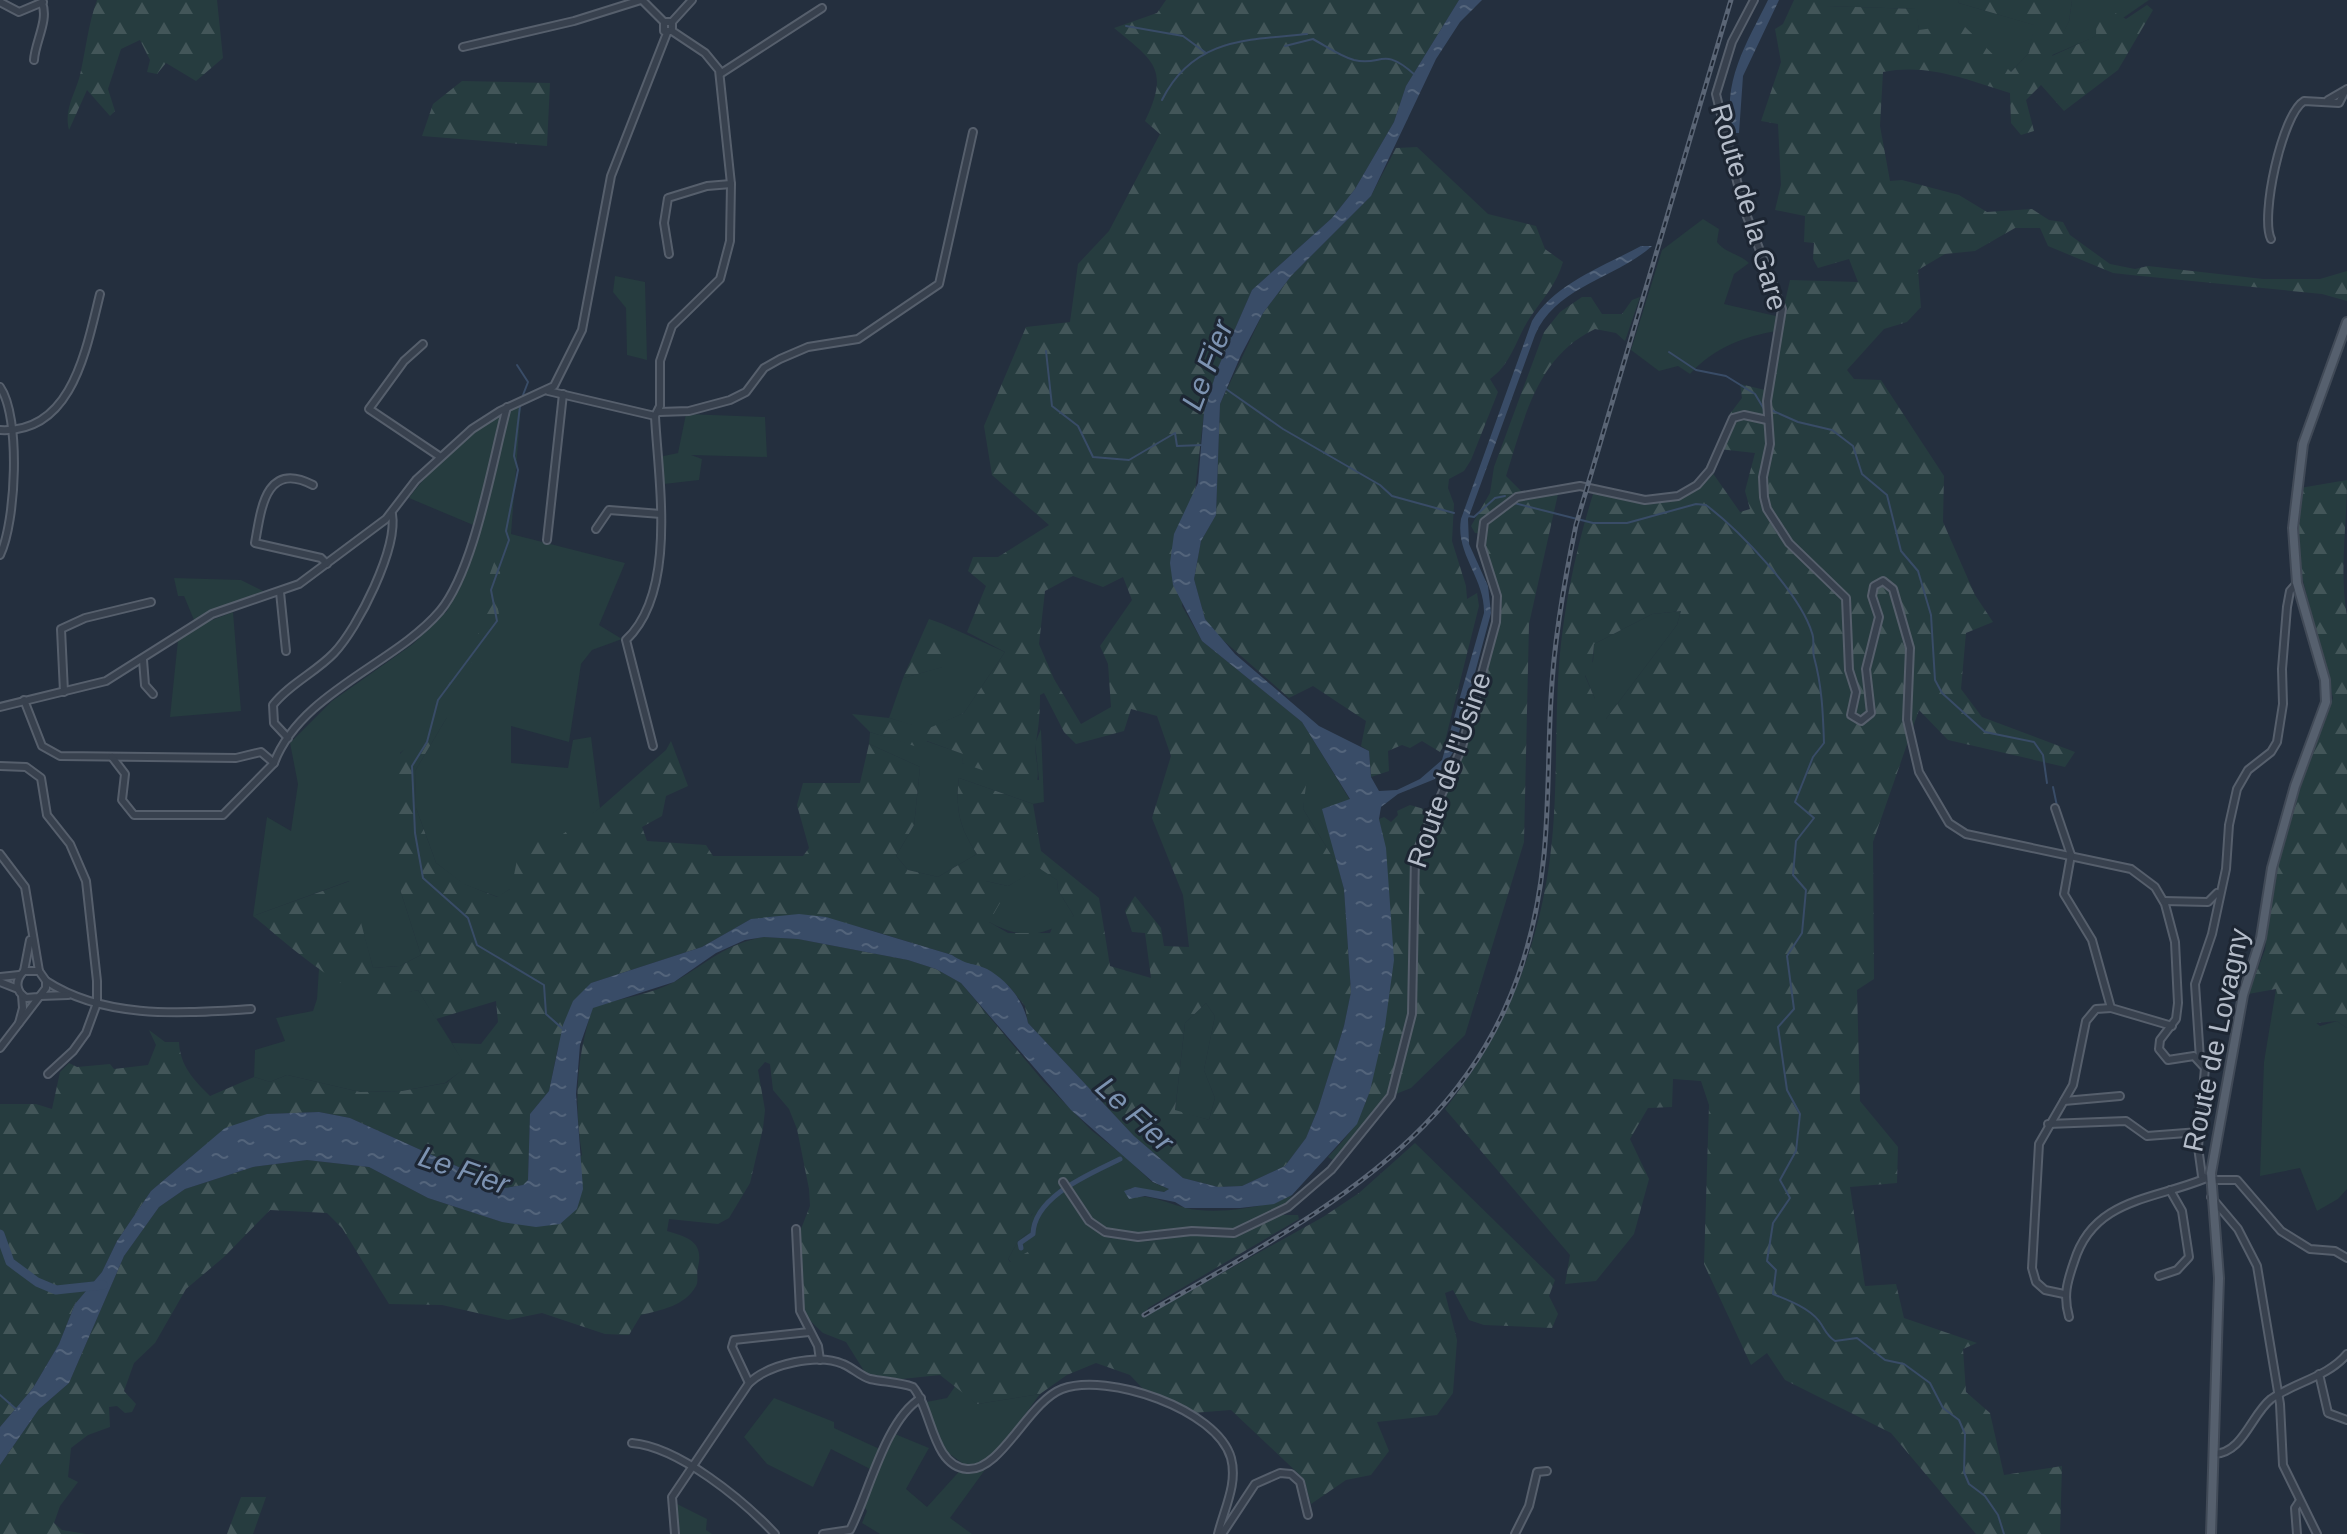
<svg xmlns="http://www.w3.org/2000/svg" width="2347" height="1534" font-family="Arial,sans-serif">
<defs>
<pattern id="forest-firs" width="22" height="20" patternUnits="userSpaceOnUse" patternTransform="scale(2)"><rect width="22" height="20" fill="#263c3f"/><path d="M5 1l3.5 6h-7zM16 11l3.5 6h-7z" fill="#435659"/></pattern>
<pattern id="water-ripples" width="26" height="14" patternUnits="userSpaceOnUse" patternTransform="scale(2)"><rect width="26" height="14" fill="#394c67"/><path d="M2 4q2-2 4 0t4 0M15 11q2-2 4 0t4 0" fill="none" stroke="#53647b"/></pattern>
</defs>
<rect width="100%" height="100%" fill="#242f3e"/>
<g fill="#263c3f">
<path d="M1825,0H1958L1959,3L2035,25L2029,53L2011,72L1919,30L1915,9L1825,6Z"/>
<path d="M2072,0H2149L2097,36L2050,56L2069,21Z"/>
<path d="M1703,219L1719,229L1717,242C1725,253 1738,253 1749,263L1734,274L1724,304L1780,317L1777,331C1744,336 1712,349 1690,374L1678,366L1659,371L1631,350L1662,250Z"/>
<path d="M615,276L645,282L647,360L627,355L626,308L613,292Z"/>
<path d="M521,404L511,534L625,563L599,625L622,639L592,650L581,664L569,742L511,726V763L568,768L573,740L591,737L600,808L514,876L510,889L498,897L463,884L436,863L416,808L415,771L447,717L400,753V889L421,955L400,966L373,968L349,881L253,916L267,817L291,831L298,784L290,743L332,701L413,644L447,611L478,527L409,498C438,459 477,426 521,404Z"/>
<path d="M686,414L765,417L767,457L691,455L702,459L699,480L664,484L659,457L678,453Z"/>
<path d="M174,578L241,580L265,592L194,620L184,596H178Z"/>
<path d="M1681,611L1677,625L1606,719H1595V699L1585,675L1593,661L1594,644L1652,614Z"/>
<path d="M233,612L241,711L170,717L178,640L202,624Z"/>
<path d="M943,624L1005,652L964,713L927,730L889,718L903,678L942,667Z"/>
<path d="M1041,729L1044,802L1033,804L959,778C955,810 960,828 977,854L938,877L908,870L896,856L914,825L920,767L869,744L870,732L924,748L926,741L964,754L962,763L1039,780L1035,743Z"/>
<path d="M1309,733L1350,800L1333,842L1338,866L1303,809Z"/>
<path d="M1039,867L1057,880L1058,890L1074,916C1045,937 1021,940 989,922L986,881L1008,886Z"/>
<path d="M319,968C363,993 367,999 418,990L467,1067L445,1083L402,1091L360,1092L287,1075L270,1082L254,1077L255,1050L285,1041L276,1018L313,1011L317,999Z"/>
<path d="M2276,989L2320,1026L2337,1021L2347,1028V1189L2338,1199L2317,1211L2300,1168L2260,1176L2264,1062Z"/>
<path d="M1206,1003L1215,1016L1204,1070L1215,1098L1209,1120L1175,1111L1185,1023Z"/>
<path d="M1124,1156L1152,1182L1169,1189L1164,1192L1130,1188L1131,1197C1151,1194 1167,1203 1186,1208C1214,1215 1266,1208 1292,1195L1280,1215L1226,1236L1191,1234L1146,1242L1126,1233L1104,1241L1085,1240L1011,1262L1008,1259L1018,1241L1027,1234C1029,1228 1027,1221 1031,1216C1044,1193 1099,1164 1124,1156Z"/>
<path d="M956,1385L977,1404L1040,1394L950,1518L972,1534H880L862,1523L867,1511L864,1506L876,1472L831,1449L813,1487L767,1464L744,1437L774,1398L834,1422V1428L886,1452L895,1434L929,1448L906,1489L927,1507L965,1465L944,1450L926,1402L947,1398Z"/>
<path d="M675,1503L707,1519L706,1530L712,1534H680Z"/>
</g>
<g fill="url(#forest-firs)" fill-rule="evenodd">
<path d="M97,0H217L223,58L196,81L166,63L157,74L147,72L150,60L140,40L121,49L108,89L115,111L110,116L87,90L69,130C64,108 75,95 80,75C86,49 88,25 97,0Z"/>
<path d="M1166,0H1459L1406,86L1394,122L1355,189L1332,218L1252,290L1217,370L1204,412L1182,606L1202,641L1302,722L1309,733L1310,754L1303,809L1338,866L1344,889L1351,992L1344,1026L1318,1109L1306,1138L1285,1166L1242,1186L1218,1187L1183,1178L1134,1136L1028,1023L1025,1006L1008,985L985,968L968,966L952,955L860,927L751,919L702,947L591,983L558,1047L549,1091L530,1114L528,1180L524,1185L505,1188L350,1118L319,1112L267,1114L198,1151L151,1191L117,1241L102,1272L75,1304L59,1344L33,1388L0,1427V1104H36L52,1109L60,1072L69,1063L77,1067L110,1064L114,1069L148,1065L156,1045L149,1030L165,1042H179C180,1066 194,1080 210,1096L254,1077L270,1082L287,1075L360,1092L402,1091L446,1083L466,1067L452,1043L481,1044L498,1022L496,1001L436,1019L418,990C406,992 392,997 381,997C341,995 283,940 253,916L350,881L373,968L400,966L421,955L400,889L393,777L400,754L442,708L447,717L415,771L416,808L436,863L464,884L497,897L510,889L502,873L514,875L517,860L541,833L560,836L600,808L666,750L671,741L688,786L666,796L662,816L642,827L647,841L706,845L713,856H803L809,848L797,805L803,783H860L869,744L920,767L914,825L896,856L908,870L938,877L977,854C960,828 955,810 959,778L1033,804L1041,851L1099,898L1110,966L1151,978L1145,933L1132,932L1125,911L1135,896L1161,928L1164,946L1189,947L1183,895L1152,818L1171,756L1157,716L1131,709L1124,731L1076,744L1064,732L1044,693L1040,695C1040,712 1039,725 1036,742C1033,758 1043,773 1034,788L962,763L963,754L927,741L924,749L870,732L852,714L889,718L927,729L964,713L1005,652L967,632L986,586L968,571L973,557H998L1049,525L992,475L984,426L1026,327L1070,322L1078,264L1109,231L1160,134L1145,121C1170,69 1154,61 1114,28L1157,13ZM1073,576L1103,587L1123,577L1132,600L1100,646L1108,664L1111,707L1081,724L1054,679L1039,644L1045,591ZM1039,868L1057,880L1058,890L1074,916L1054,924L1050,933H1008L989,922L1000,903L986,881L1008,886ZM1206,1003L1215,1016L1204,1070L1215,1098L1209,1120L1175,1110L1185,1023Z"/>
<path d="M1794,0H1825L1826,6L1916,9L1919,30L1962,24L2011,72L2029,53L2034,25L1959,3L1958,0H2072L2069,21L2052,56L2096,36L2097,3L2126,19L2147,5L2153,10L2118,70L2064,111L2041,85L2026,100L2034,131L2021,135L2011,123L2010,93C1968,80 1928,63 1883,72L1880,126L1890,181L1902,180L1959,195L1987,212L2032,209L2049,220L2063,222L2070,235L2110,264L2135,269L2148,266L2263,279H2320L2347,271V301L2322,294L2131,275L2113,273L2048,246L2040,228H2015L1975,251L1945,254L1918,270L1921,307L1907,322L1884,329L1847,370L1854,379L1881,380L1944,476L1943,522L1975,595L1993,622L1966,633L1961,689L1982,717L2075,752L2065,767L1948,740L1919,710L1873,842L1874,979L1857,990L1860,1101L1898,1147L1897,1183L1850,1187L1865,1286L1896,1284L1904,1318L1977,1343L1963,1349L1966,1392L1990,1413L2004,1475L2062,1466L2060,1534H1976L1891,1433L1785,1380L1767,1353L1751,1365L1704,1264L1709,1105L1701,1081L1673,1079L1672,1107L1648,1108L1630,1139L1649,1179L1634,1234L1596,1281L1565,1284L1570,1255L1445,1109C1501,1038 1534,961 1548,872C1559,804 1554,733 1559,664C1564,605 1576,548 1594,491C1644,501 1673,516 1712,472L1740,512L1750,509L1745,491L1755,453L1719,449L1729,415L1742,398L1740,384L1765,390L1790,280L1858,282L1849,259L1818,268L1813,259L1814,243L1804,242L1805,216L1775,210L1781,185L1778,124L1761,121L1781,62L1775,29L1783,24ZM1681,611L1677,625L1606,719H1595V699L1585,676L1592,666L1594,644L1652,614Z"/>
<path d="M462,81L550,83L547,146L422,136L433,104Z"/>
<path d="M1417,147L1488,214L1536,226L1545,249L1563,262C1556,285 1544,297 1531,316C1516,338 1512,364 1490,379L1498,392L1471,460L1464,471L1449,479L1448,488L1454,504L1452,541L1466,586L1467,599L1477,593L1479,606L1444,745L1440,752L1422,741L1410,748L1402,745L1388,751L1389,771L1371,777L1369,751L1361,746L1366,721L1313,686L1289,698L1216,634L1205,619L1194,579L1201,541L1216,515L1220,404L1263,313L1291,276L1371,196L1396,148Z"/>
<path d="M1582,297H1591L1602,314H1622L1632,300L1640,297L1625,341L1616,333L1595,329C1536,357 1524,420 1506,476L1528,498L1558,494L1529,624L1524,842L1465,1035L1411,1088L1383,1099L1336,1162L1328,1157C1347,1138 1362,1118 1369,1092C1379,1061 1378,1027 1380,995C1385,936 1393,877 1379,819L1384,817L1391,822L1398,815L1397,811L1410,805L1438,813L1468,735L1499,618V590L1484,547L1483,534L1475,533L1471,526L1490,493L1494,467L1544,332L1560,312Z"/>
<path d="M2347,480C2347,525 2339,571 2347,616V1028L2337,1021L2287,1026L2276,989L2248,994L2265,950L2273,880L2311,753L2333,698L2297,557L2300,488Z"/>
<path d="M499,549L506,552L495,592L500,620L483,651L433,700L442,679L486,624L485,587Z"/>
<path d="M929,619L943,624V667L903,678Z"/>
<path d="M764,937L798,939L908,960L936,969L961,983L1043,1081L1091,1130L1124,1156L1059,1190L1031,1215L1029,1232L1018,1241L1008,1259L1010,1262L1068,1229C1088,1242 1104,1244 1126,1233L1146,1242L1191,1234L1226,1236L1280,1215H1298L1299,1219L1148,1308L1145,1316L1323,1217L1359,1193L1415,1143L1555,1280L1549,1296L1558,1314L1552,1328L1484,1325L1469,1320L1453,1290L1445,1293L1457,1340L1453,1393L1437,1415L1377,1422L1389,1451L1371,1475L1346,1480L1311,1504L1304,1479L1231,1410L1192,1413L1145,1391L1130,1375L1096,1363L1067,1375L1040,1394L977,1404L940,1375L902,1379L866,1374L846,1342L823,1333L803,1314V1282L798,1257L799,1234L810,1206L809,1189L797,1129L789,1109L773,1090L770,1064L765,1062L758,1070L765,1110L763,1128L750,1183L729,1218L718,1224L669,1219L667,1231C688,1237 704,1242 698,1267C696,1273 699,1280 696,1286C685,1306 661,1310 641,1315L629,1335L605,1334L542,1313L508,1320L442,1305L389,1304L342,1228L327,1213L270,1210L224,1257L186,1289L155,1343L134,1363L124,1391L136,1404L132,1412L125,1413L117,1406L109,1407L110,1427L88,1435L71,1448L68,1477L78,1482L60,1506L54,1523L62,1530L86,1534H0V1465L39,1409L69,1383L124,1256L159,1207L185,1189L253,1167L307,1160L369,1167L428,1198L502,1222L582,1155C574,1103 576,1057 593,1007C620,998 651,995 676,981C707,963 727,943 764,937Z"/>
<path d="M241,1497H266L253,1534H227Z"/>
</g>
<g fill="url(#water-ripples)">
<path d="M1459,0H1482L1460,22L1436,59L1371,196L1291,276L1263,313L1241,355L1220,404L1216,515L1201,541L1194,579L1205,619L1235,654L1319,726L1369,751L1371,777L1379,791L1397,790L1420,779L1442,760L1484,613C1485,578 1455,554 1461,519L1532,321C1554,284 1604,266 1641,246H1652C1615,279 1556,286 1535,335L1468,519L1469,544L1488,586L1491,613L1454,751L1435,779L1398,794L1381,807L1379,819L1386,848L1394,960L1385,1026L1370,1091L1357,1124L1292,1195L1274,1204L1240,1208H1185L1175,1202L1145,1196L1129,1199L1124,1191L1135,1187L1164,1192L1169,1189L1153,1182L1071,1110L961,983L936,969L908,960L798,939L764,937L745,940L716,953L674,982L593,1008L580,1045L576,1094L583,1189L577,1209L560,1224L536,1227L502,1222L428,1198L369,1167L307,1160L253,1167L185,1189L159,1207L124,1256L69,1383L39,1409L0,1465V1427L33,1388L59,1344L75,1304L102,1272L117,1241L151,1191L225,1128L267,1114L319,1112L350,1118L505,1188L523,1185L528,1180L530,1114L549,1091L563,1025L573,1001L591,983L702,947L751,919L799,914L826,917L952,955C968,966 975,963 987,969C1008,981 1024,1001 1028,1023L1134,1136L1183,1178L1218,1187L1242,1186L1285,1166L1306,1138L1318,1109L1344,1026L1351,992L1344,889L1322,809L1350,799L1302,722L1202,641L1173,585L1170,563L1174,534L1198,483L1204,412L1217,370L1252,290L1332,218L1355,189L1394,122L1406,86Z"/>
<path d="M1768,0H1779L1743,76L1739,133H1734C1719,85 1748,41 1768,0Z"/>
</g>
<g fill="none" stroke-linecap="round" stroke-linejoin="round">
<g stroke="#394c67" stroke-width="2">
<path d="M1126,26L1183,36L1206,53"/>
<path d="M1285,46L1313,39C1326,46 1340,56 1354,60C1382,67 1382,45 1415,75"/>
<path d="M1162,100C1193,38 1247,40 1307,34"/>
<path d="M1046,351L1052,406L1078,426L1093,457L1129,460L1175,433L1177,446L1203,445"/>
<path d="M1669,352L1696,370L1726,376L1755,394L1764,409"/>
<path d="M517,365L528,382L523,395"/>
<path d="M1226,389L1283,429L1380,485L1392,496L1454,513"/>
<path d="M520,406L514,456L518,470L506,531L509,540L491,590L497,621L438,700L427,742L412,766L415,833L423,878L468,918L477,945L544,985L546,1014L564,1030"/>
<path d="M1771,410L1798,422L1832,430L1853,446L1862,474L1887,495L1901,551L1918,571L1931,615L1935,680L1942,693L1985,732L2034,742L2043,755L2047,783"/>
<path d="M1514,503L1593,523H1627L1696,504L1706,505C1739,530 1800,593 1812,633C1815,640 1812,650 1814,657C1822,686 1823,713 1824,743L1813,757L1795,802L1814,818L1796,841L1793,875L1806,890L1802,933L1787,956L1794,1009L1778,1027L1787,1090L1800,1114L1796,1151L1780,1180L1790,1198L1773,1223L1767,1261L1776,1270L1773,1294C1788,1300 1809,1308 1819,1321C1825,1329 1826,1335 1835,1341L1857,1338L1885,1360L1904,1364L1930,1383L1943,1408L1959,1420L1965,1434L1964,1472L1969,1484L1985,1496L1998,1515L2004,1534"/>
<path d="M1468,516L1474,517L1495,498L1505,496"/>
<path d="M2053,787L2057,806"/>
<path d="M0,1395L17,1410"/>
</g>
<path stroke="#394c67" stroke-width="5" d="M1021,1248L1020,1243L1033,1234C1034,1196 1090,1174 1120,1159"/>
<path stroke="#394c67" stroke-width="9" d="M0,1234L10,1262L37,1282L56,1290L103,1285"/>
<g stroke="#565f6c" stroke-width="10">
<g id="minor">
<path d="M642,0L664,22H672V31H664V22"/>
<path d="M1754,0L1732,42L1716,94L1743,206L1782,309L1767,401L1770,444L1763,477L1764,497L1767,509L1789,543L1846,598L1849,670L1856,692L1851,715L1861,721L1871,713L1866,669L1879,617L1872,596L1874,586L1883,581L1893,589L1910,648L1907,720L1919,772L1949,823L1966,834L2131,869L2155,887L2165,904L2175,942L2178,1003L2176,1019L2160,1040L2159,1049L2168,1060L2194,1056L2205,1068L2198,1147L2202,1176L2210,1180H2237L2281,1231L2310,1249L2335,1251L2347,1258"/>
<path d="M0,2L19,12L43,2"/>
<path d="M672,22L692,0"/>
<path d="M463,47L574,21L641,0"/>
<path d="M34,60C35,42 49,20 42,3"/>
<path d="M720,74L822,8"/>
<path d="M2328,100L2347,89"/>
<path d="M2271,239C2260,217 2282,114 2304,101L2339,103L2345,91"/>
<path d="M669,254L664,223L668,198L707,186L731,184"/>
<path d="M423,344L404,361L369,409L439,456"/>
<path d="M0,387C21,417 16,522 0,555"/>
<path d="M548,391L655,416L660,406V361L672,326L720,279L730,241L731,184L719,70L705,53L672,31"/>
<path d="M659,412L689,411L730,400L746,392L764,368L780,359L808,347L858,339L939,284L973,132"/>
<path d="M0,430C72,434 86,350 100,294"/>
<path d="M313,485C265,460 261,510 255,543L321,558L327,564"/>
<path d="M596,529L609,510L661,514"/>
<path d="M547,540L563,394"/>
<path d="M280,592L286,651"/>
<path d="M143,660L145,685L153,694"/>
<path d="M64,692L61,629L85,618L151,602"/>
<path d="M24,700L42,746L60,756L236,758L261,752L274,763C301,692 395,664 440,611C475,569 492,462 507,407"/>
<path d="M0,707L106,681L212,614L299,584L386,519L416,480L472,429L500,411L554,386L582,330L611,176L667,33"/>
<path d="M288,738L274,723L273,705C288,685 316,672 334,653C358,628 398,548 392,514"/>
<path d="M653,746L626,640C678,591 658,479 655,416"/>
<path d="M112,757L125,774L122,800L134,815H223L274,763"/>
<path d="M0,766L26,767L41,778L47,815L70,844L86,881L97,981V1003L86,1033L73,1051L48,1074"/>
<path d="M2055,808L2071,855"/>
<path d="M0,854L25,887L39,971"/>
<path d="M2071,855L2064,894L2092,940L2111,1008L2172,1026"/>
<path d="M2164,901L2208,902L2217,893"/>
<path d="M24,971L30,940"/>
<path d="M0,977L19,975"/>
<path d="M46,981C106,1020 183,1013 251,1009"/>
<path d="M0,982L18,989"/>
<path d="M40,996L68,995"/>
<path d="M19,1023L23,1008L22,995"/>
<path d="M0,1048L46,988V981L39,971H24C15,980 15,991 26,998L38,997"/>
<path d="M2200,1059L2195,984L2212,934L2226,869L2229,825L2237,789L2248,770L2271,752L2277,742L2283,704L2282,669L2287,607L2290,591L2297,583"/>
<path d="M2064,1101L2120,1096"/>
<path d="M2048,1124L2126,1121L2147,1136L2199,1132"/>
<path d="M1063,1182L1089,1221L1105,1232L1138,1237L1192,1231L1234,1233L1288,1207L1331,1170L1391,1096L1412,1014L1415,856L1462,747L1496,622L1497,596L1481,546L1484,522L1517,497L1580,486L1645,500L1678,496L1697,485L1710,470L1733,418L1744,415L1767,420"/>
<path d="M2211,1197L2238,1229L2257,1266L2280,1404L2283,1465L2317,1534"/>
<path d="M796,1229L800,1311L818,1346L820,1360"/>
<path d="M2159,1276L2177,1270L2189,1257L2182,1211L2170,1190"/>
<path d="M2064,1294L2045,1290L2036,1282L2032,1268L2039,1144L2073,1085L2086,1021L2096,1009L2111,1008"/>
<path d="M2069,1317C2063,1296 2067,1282 2074,1262C2093,1199 2152,1200 2204,1179"/>
<path d="M2319,1374L2328,1413L2347,1420"/>
<path d="M749,1383L732,1347L734,1340L809,1332"/>
<path d="M632,1443C679,1447 743,1500 775,1534"/>
<path d="M2214,1454C2243,1453 2251,1415 2271,1399C2295,1382 2328,1377 2347,1354"/>
<path d="M675,1534L672,1497L749,1383C769,1364 818,1353 843,1364C853,1368 860,1376 870,1379C884,1382 899,1382 913,1387C932,1409 932,1466 967,1469C1001,1472 1028,1402 1062,1389C1107,1372 1217,1409 1231,1458C1238,1484 1224,1509 1218,1534"/>
<path d="M823,1534L850,1530C869,1493 885,1420 921,1398"/>
<path d="M1222,1534L1255,1484L1280,1473L1291,1474L1300,1482L1308,1515"/>
<path d="M1515,1534L1529,1506L1537,1472L1547,1471"/>
<path d="M2297,1534L2295,1508L2299,1502"/>
</g>
</g>
<g stroke="#414a57" stroke-width="12">
<path id="major" d="M2211,1534L2219,1278L2211,1173L2243,995L2261,938L2272,868L2295,786L2326,702L2325,680L2297,583L2293,528L2303,444L2347,322"/>
</g>
<use href="#minor" stroke="#38414e" stroke-width="6"/>
<use href="#major" stroke="#56606e" stroke-width="8"/>
<g stroke="#5a6575" stroke-width="5">
<path id="rail" d="M1144,1315C1346,1198 1519,1116 1544,855C1549,803 1548,751 1551,698C1554,640 1564,582 1576,525L1731,0"/>
</g>
<use href="#rail" stroke="#1d2633" stroke-width="2" stroke-dasharray="6" stroke-linecap="butt"/>
</g>
<g text-anchor="middle" dominant-baseline="central" stroke-width="6" stroke-linejoin="round" paint-order="stroke">
<g font-size="28" fill="#b4bcc9" stroke="#1d2633">
<text transform="translate(1749 207) rotate(74)">Route de la Gare</text>
<text transform="translate(1449 770) rotate(-71)">Route de l'Usine</text>
<text transform="translate(2216 1040) rotate(-78)">Route de Lovagny</text>
</g>
<g font-size="30" font-style="italic" fill="#7c92b1" stroke="#1d2633">
<text transform="translate(1207 365) rotate(-69)">Le Fier</text>
<text transform="translate(1135 1114) rotate(43)">Le Fier</text>
<text transform="translate(464 1170) rotate(19)">Le Fier</text>
</g>
</g>
</svg>
